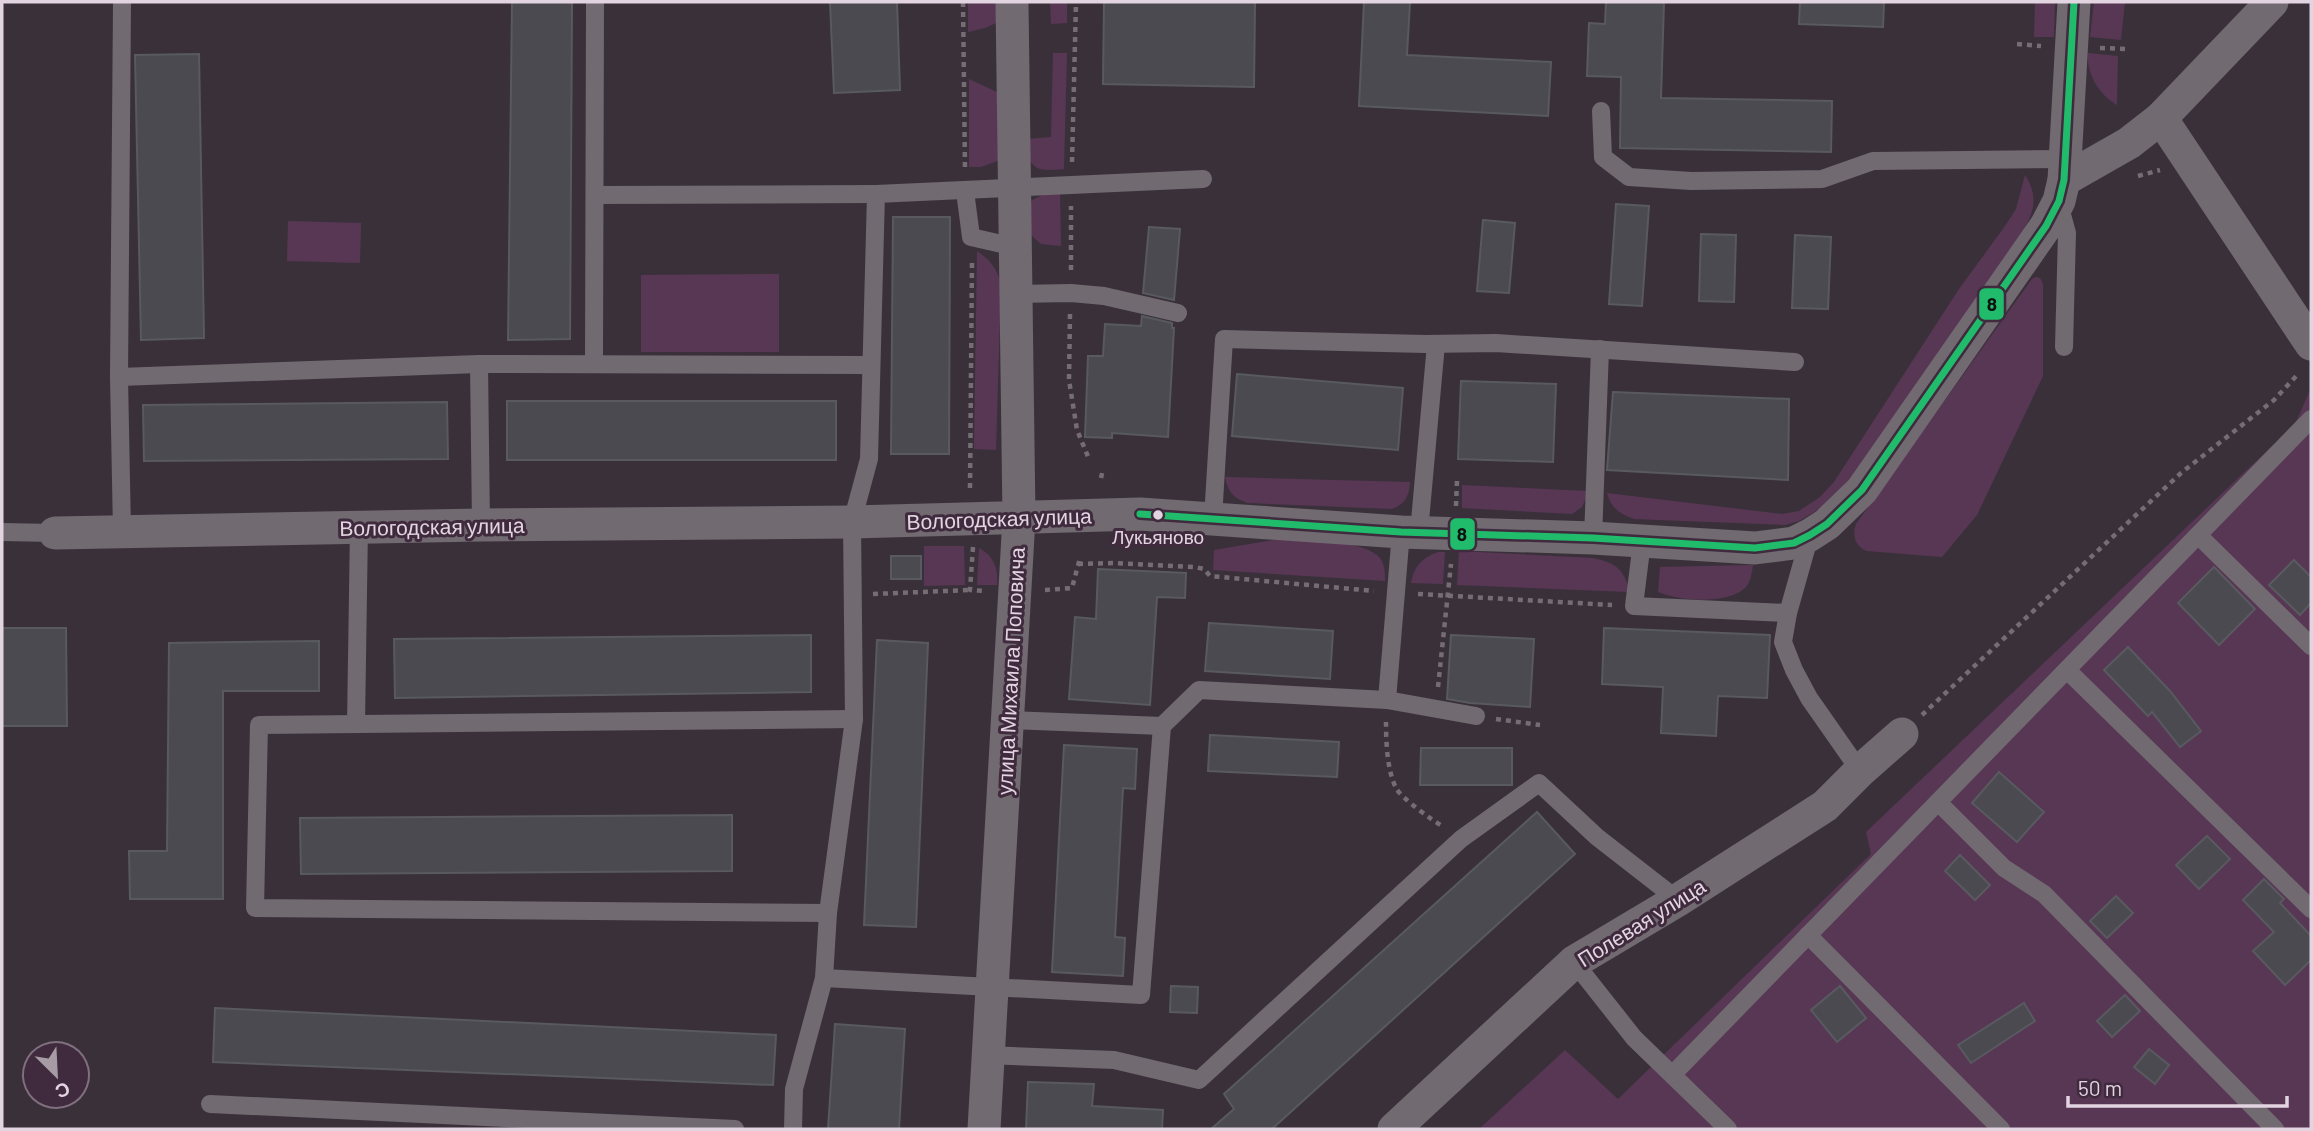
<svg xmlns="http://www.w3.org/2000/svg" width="2313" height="1131" font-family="Barlow,sans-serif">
<rect width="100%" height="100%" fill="#3a303a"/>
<g fill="#583755">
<path d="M968,2H999L996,23L985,28L968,32Z"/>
<path d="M1050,2H1067V23L1051,24Z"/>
<path d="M2035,2H2055L2054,37H2034Z"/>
<path d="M2094,2H2125L2121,40L2090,37Z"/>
<path d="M1053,53H1067L1064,169C1035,172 1028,169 1027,139L1051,137Z"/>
<path d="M2088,53L2118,56L2117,105C2099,95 2086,73 2088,53Z"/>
<path d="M969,79L999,93L1000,160L981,167H969Z"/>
<path d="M2025,175C2038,195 2035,211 2023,231L1856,473L1821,508L1799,521L1785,525L1634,519C1620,514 1611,508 1607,493L1782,514L1799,511L1820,497L1834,482L1959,289L2005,226L2016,209Z"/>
<path d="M1060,191L1061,246L1041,244L1031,235L1029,202L1044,194Z"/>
<path d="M288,221L361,223L360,263L287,261Z"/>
<path d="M977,251C991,261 996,267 1001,284L996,450L974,449Z"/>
<path d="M779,274V352H641V275Z"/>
<path d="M2036,277L2040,278L2043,284V376L1977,515L1942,557L1867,551C1855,546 1852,536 1856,524L2032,279Z"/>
<path d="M2311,388V1129H1479L1565,1050L1618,1099L1871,854L1866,832L2295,424Z"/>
<path d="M1225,477L1410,482C1409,496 1406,503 1392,509L1248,503C1233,498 1228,492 1225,477Z"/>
<path d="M1462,485L1589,491L1582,507L1572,514L1462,508Z"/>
<path d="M1279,539C1305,541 1356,539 1377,555C1385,561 1385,573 1385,581L1213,570L1214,550Z"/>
<path d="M924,546H964L965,585L924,586Z"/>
<path d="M979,548C993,555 999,569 997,585H977Z"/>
<path d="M1459,551L1593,558C1616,563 1623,568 1630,592L1457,585Z"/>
<path d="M1438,552H1445L1443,584L1411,583C1414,566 1422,558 1438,552Z"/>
<path d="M1753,565C1752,572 1751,581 1746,587C1729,605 1678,601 1658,592L1660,567Z"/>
</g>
<g fill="#4a4a50" stroke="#585a5f" stroke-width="2">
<path d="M512,2H572L570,339L508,340Z"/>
<path d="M830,2H897L900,90L834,93Z"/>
<path d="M1104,2H1255L1254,87L1103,84Z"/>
<path d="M1364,2H1410L1407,55L1551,62L1548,116L1359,106Z"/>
<path d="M1606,2H1664L1661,98L1832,101L1831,152L1620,148L1621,77L1587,76L1589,23L1605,24Z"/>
<path d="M1800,2H1884L1883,27L1799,24Z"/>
<path d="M199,54L204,338L141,340L135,55Z"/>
<path d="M1616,204L1649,206L1642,306L1609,304Z"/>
<path d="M893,217H950L949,454H891Z"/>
<path d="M1483,220L1515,223L1509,293L1477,291Z"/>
<path d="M1149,227L1180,229L1174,300L1143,293Z"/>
<path d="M1701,234L1736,235L1734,302L1699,301Z"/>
<path d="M1795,235L1831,237L1828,309L1792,308Z"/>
<path d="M1142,316L1172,323V328H1174L1168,437L1112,433V438L1085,437L1088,356H1103L1105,324L1141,326Z"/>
<path d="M1237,374L1403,388L1398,450L1232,436Z"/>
<path d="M1461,381L1556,384L1553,462L1458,459Z"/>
<path d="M1613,392L1789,399L1788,480L1607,470Z"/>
<rect x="507" y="401" width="329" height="59"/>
<path d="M447,402L448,459L144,461L143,405Z"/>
<rect x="891" y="556" width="30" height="23"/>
<path d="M2294,560L2311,577V603L2300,615L2269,585Z"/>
<path d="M2214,567L2255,609L2219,645L2178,603Z"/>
<path d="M1098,569L1186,573L1185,598L1157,597L1150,705L1069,699L1075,617L1096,619Z"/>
<path d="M1209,623L1333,631L1330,679L1205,671Z"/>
<path d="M2,628H66L67,726H2Z"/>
<path d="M1604,628L1770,635L1767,698L1718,696L1716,736L1661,733L1663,687L1602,684Z"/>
<path d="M811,635V692L395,698L394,639Z"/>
<path d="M1451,635L1534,639L1530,707L1470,703L1447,699Z"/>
<path d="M877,640L928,643L916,927L864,925Z"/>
<path d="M319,641V691H223V899H130L129,851H167L169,643Z"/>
<path d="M2128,647L2170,691L2201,731L2180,747L2152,712L2148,716L2104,670Z"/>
<path d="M1210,735L1339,742L1337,777L1208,771Z"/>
<path d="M1064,745L1137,749L1135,789L1123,788L1115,937L1125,938L1123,976L1052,972Z"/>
<path d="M1421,748H1512V785H1420Z"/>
<path d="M1999,772L2044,812L2017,842L1972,803Z"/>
<path d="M1537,812L1575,854L1272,1129H1211L1234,1109L1224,1094Z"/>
<path d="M732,815V871L301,874L300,818Z"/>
<path d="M2207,836L2230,859L2199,889L2176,865Z"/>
<path d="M1960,855L1990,885L1975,900L1945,871Z"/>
<path d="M2264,879L2284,899L2280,903L2311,936V960L2285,985L2253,951L2274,932L2243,900Z"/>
<path d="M2116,896L2133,913L2107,938L2090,921Z"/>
<path d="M1171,986L1198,987L1197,1013L1170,1012Z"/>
<path d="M1840,986L1866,1018L1837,1042L1811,1010Z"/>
<path d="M2125,995L2140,1011L2112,1037L2097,1021Z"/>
<path d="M2024,1003L2035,1021L1971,1063L1958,1045Z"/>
<path d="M215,1008L776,1035L773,1085L213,1062Z"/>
<path d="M835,1024L905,1029L899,1129H828Z"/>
<path d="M2149,1049L2169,1065L2155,1084L2134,1067Z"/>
<path d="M1028,1082L1094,1084L1092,1106L1163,1110L1162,1129H1026Z"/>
</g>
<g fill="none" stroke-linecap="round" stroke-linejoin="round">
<g stroke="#766d74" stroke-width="4.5" stroke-dasharray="5 5" stroke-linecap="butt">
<path d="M963,2L965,169"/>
<path d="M2017,44L2041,46"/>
<path d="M2100,48L2127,49"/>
<path d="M1072,162L1076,2"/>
<path d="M2138,176L2160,170"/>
<path d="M1071,270V206"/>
<path d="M1070,314L1069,380L1077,430L1089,459"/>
<path d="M1101,478L1103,469"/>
<path d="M970,488L972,259"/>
<path d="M1456,506L1457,480"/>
<path d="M973,547L970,590L984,591"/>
<path d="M1078,564L1114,563L1195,567L1204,569L1210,576L1374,591"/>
<path d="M1045,590L1072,588L1080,558"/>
<path d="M873,594L970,590"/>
<path d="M1418,594L1612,605"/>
<path d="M1438,687L1451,564"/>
<path d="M1922,715L2181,473L2274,400L2299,373"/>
<path d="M1496,719L1540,725"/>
<path d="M1386,722C1386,742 1387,770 1396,788C1401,798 1432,820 1442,826"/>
</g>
<g stroke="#716a71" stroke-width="18">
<path d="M1601,111L1603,157L1629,177L1691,181L1822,179L1873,161L2065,159"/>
<path d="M965,191L971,237L1015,247"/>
<path d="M595,195L876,194"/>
<path d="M2059,204L2067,233L2064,347"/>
<path d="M1016,294L1071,293L1104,296L1178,313"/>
<path d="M479,364L481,525"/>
<path d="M594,364L595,2"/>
<path d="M119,377L479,364L870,365"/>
<path d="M1213,518L1224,339L1425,344L1496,343L1795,362"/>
<path d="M2,532L55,533"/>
<path d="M122,532L119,377L122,2"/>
<path d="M1419,532L1436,344"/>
<path d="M1810,535L1788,613L1783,642L1794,670L1809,698L1860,771"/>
<path d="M2198,535L2311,646"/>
<path d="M1593,538L1600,349"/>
<path d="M1642,542L1634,606L1788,613"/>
<path d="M2067,670L2311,909"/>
<path d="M1387,700L1401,532"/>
<path d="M1007,720L1162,726L1141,995L824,978L828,913L854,719L852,522L869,459L876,194L1203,179"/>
<path d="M356,724L359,527"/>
<path d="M1162,726L1199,690L1387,700L1476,716"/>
<path d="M1938,802L2004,868L2044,894L2275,1129"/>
<path d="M828,913L255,908L259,725L854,719"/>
<path d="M1808,935L2001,1129"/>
<path d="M1574,962L1634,1038L1728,1129"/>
<path d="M987,1055L1114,1060L1199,1080L1461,839L1539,783L1597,837L1678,900"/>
<path d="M1673,1074L2311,419"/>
<path d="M210,1104L735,1129"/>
<path d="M793,1129L794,1089L824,978"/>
</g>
<g stroke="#716a71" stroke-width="33">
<path d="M2161,118L2311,344"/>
<path d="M2064,180L2129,143L2161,118L2272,2"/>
<path d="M55,533L481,525L852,522L1140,514L1401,532L1593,538L1755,548L1794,543L1810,535L1827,524L1862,490L2046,226L2059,201L2064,180L2074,2"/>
<path d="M984,1129L1019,518L1012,2"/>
<path d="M1394,1129L1574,962L1678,900L1825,806L1860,771L1902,734"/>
</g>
<g stroke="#3f2b3d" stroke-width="12">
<path id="bus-1" d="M1140,514L1401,532L1593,538L1755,548L1794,543L1810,535L1827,524L1862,490L2046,226L2059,201L2064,180L2074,2"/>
</g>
<use href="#bus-1" stroke="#20bc6c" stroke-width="7"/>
</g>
<circle fill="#e2d4e0" stroke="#3f2b3d" stroke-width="2.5" cx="1158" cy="515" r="6"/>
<g text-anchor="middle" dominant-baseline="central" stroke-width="6" stroke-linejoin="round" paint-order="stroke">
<g font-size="19" fill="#e2d4e0" stroke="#3f2b3d">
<text x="1158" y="536">Лукьяново</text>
</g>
<g font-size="21" fill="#e2d4e0" stroke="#3f2b3d">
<text transform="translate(999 518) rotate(-2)">Вологодская улица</text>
<text transform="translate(432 526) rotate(-1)">Вологодская улица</text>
<text transform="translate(1010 671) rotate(-87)">улица Михаила Поповича</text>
<text transform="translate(1641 922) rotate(-32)">Полевая улица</text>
</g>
</g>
<g stroke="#3f2b3d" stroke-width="2.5">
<rect x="1978" y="287" width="27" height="34" rx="7" fill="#20bc6c"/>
<rect x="1449" y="517" width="27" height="34" rx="7" fill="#20bc6c"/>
</g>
<g font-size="19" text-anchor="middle" font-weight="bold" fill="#111">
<text x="1992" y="311">8</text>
<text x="1462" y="541">8</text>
</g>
<rect width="2313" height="1131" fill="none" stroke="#e2d4e0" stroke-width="7"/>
<g transform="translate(56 1075) rotate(156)"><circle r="33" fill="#3f2b3d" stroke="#806f7e" stroke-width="2"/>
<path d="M0-5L12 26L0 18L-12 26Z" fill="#a79ba6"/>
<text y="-10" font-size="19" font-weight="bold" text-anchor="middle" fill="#e2d4e0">С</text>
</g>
<path d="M2068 1096v10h219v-10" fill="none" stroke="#e2d4e0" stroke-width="3.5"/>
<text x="2078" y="1096" font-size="21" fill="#e2d4e0" stroke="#3f2b3d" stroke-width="5" paint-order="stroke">50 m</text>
</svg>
